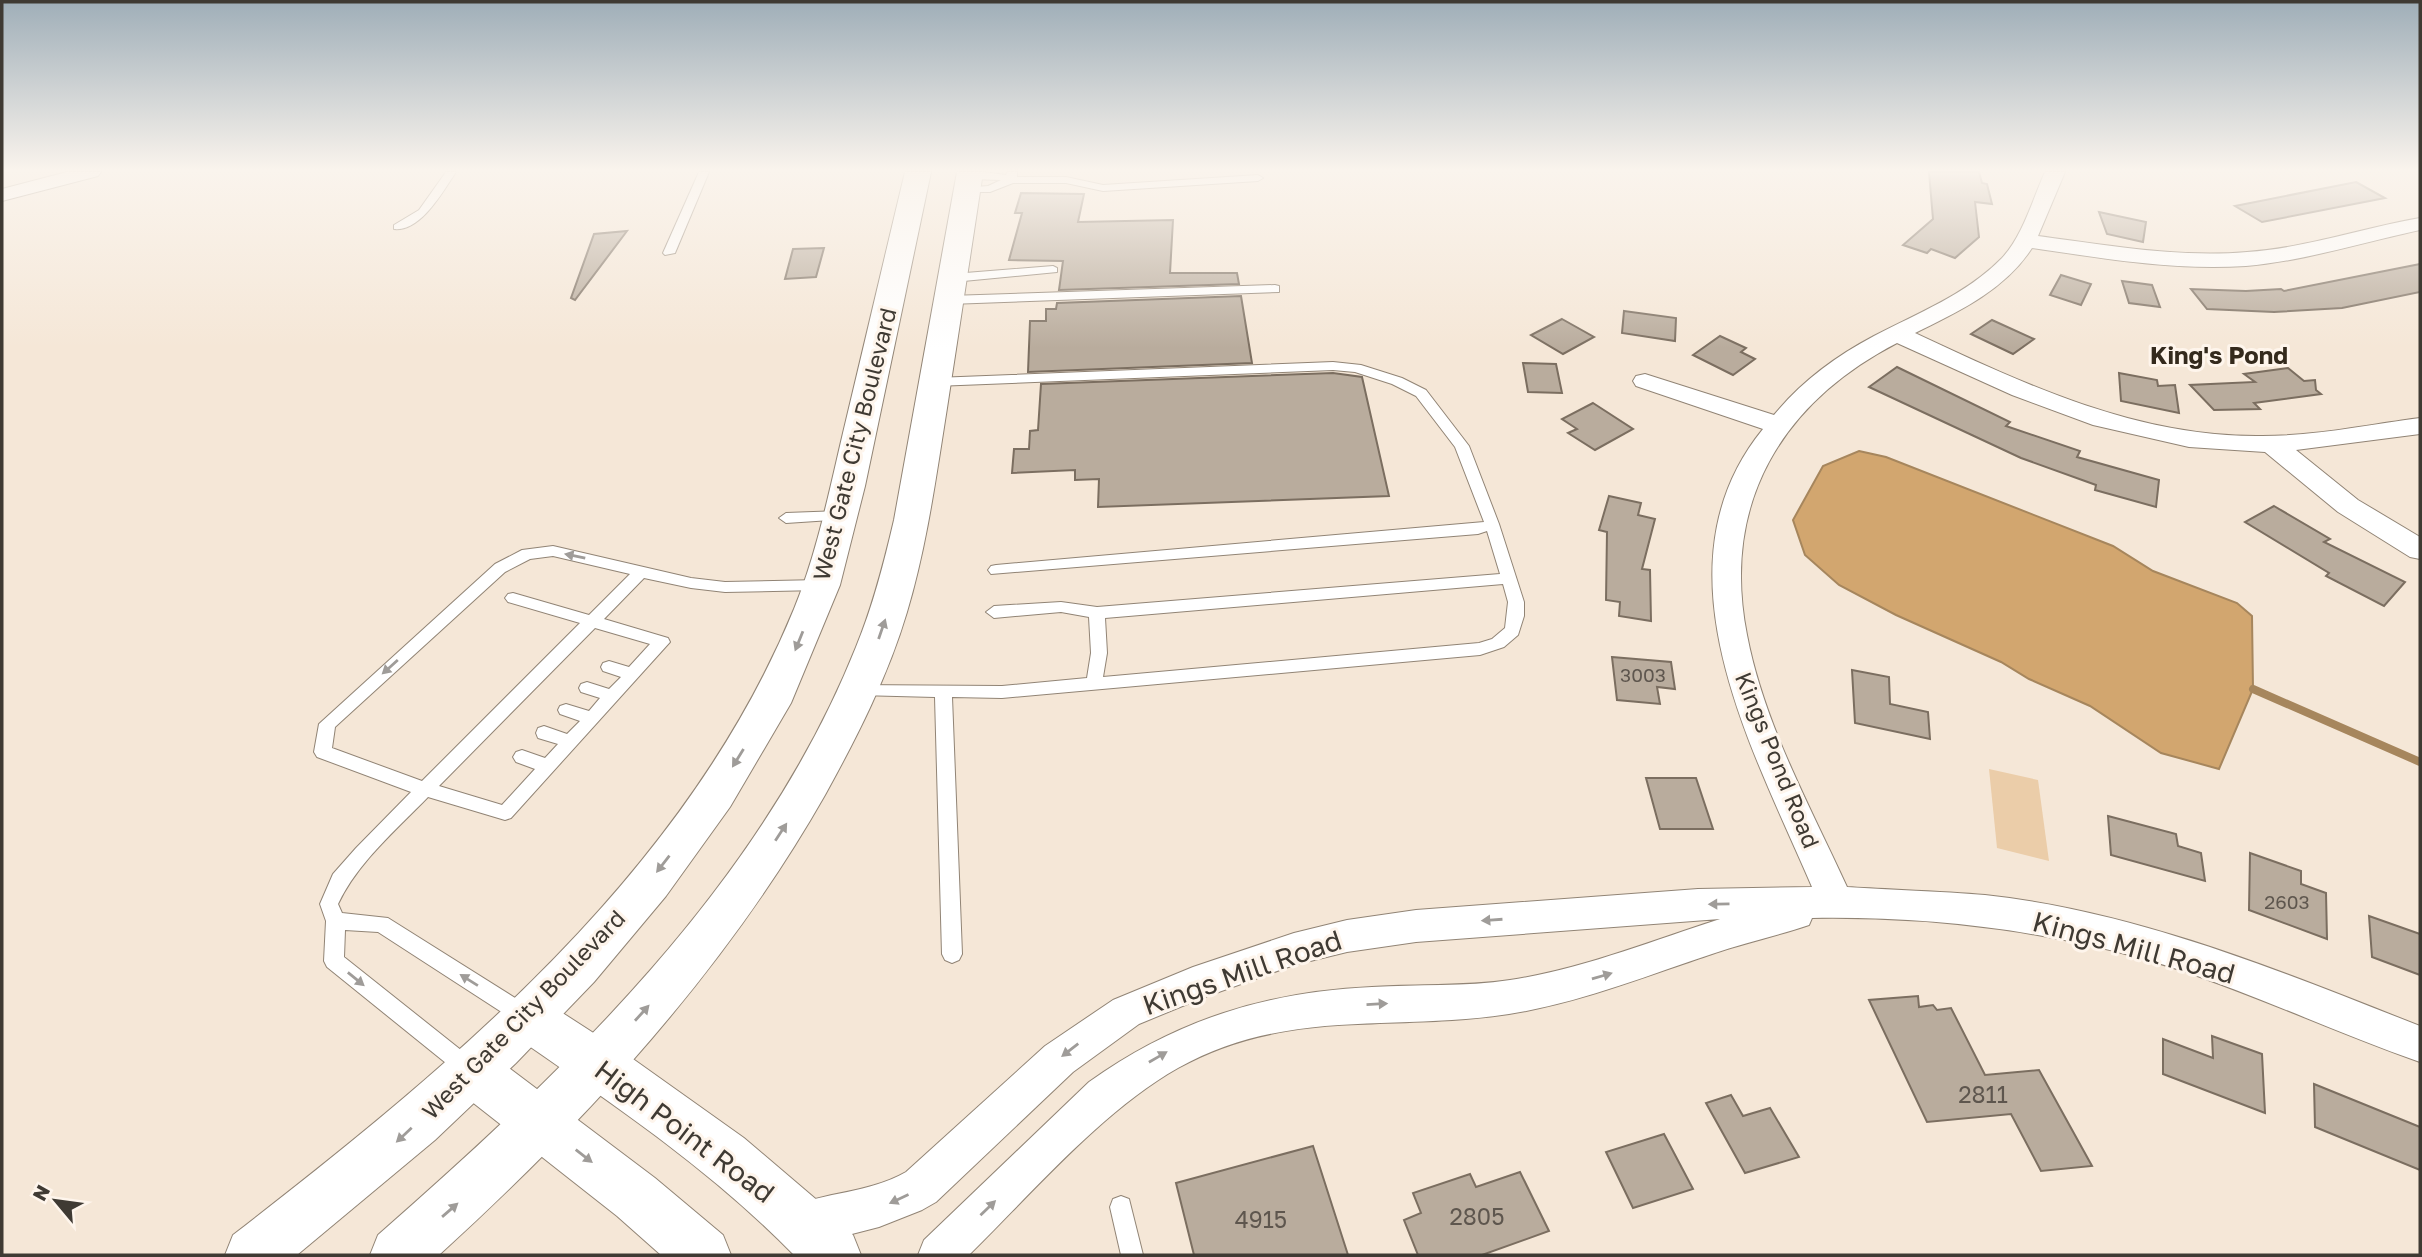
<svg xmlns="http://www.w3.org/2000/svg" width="2422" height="1257" font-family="'Golos Text',sans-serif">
<rect width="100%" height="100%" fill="#f5e7d7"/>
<path fill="#ebcda9" d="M1989,769L2038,780L2049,861L1997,848Z"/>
<path fill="#d2a66f" stroke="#a6865d" stroke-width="2" d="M1859,451L1886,457L2113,546L2153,571L2237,603L2252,616L2253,689L2219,769L2161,753L2090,706L2029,679L2001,662L1896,615L1839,585L1805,555L1793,520L1823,466Z"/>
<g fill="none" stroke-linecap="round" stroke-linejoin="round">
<path stroke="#a6865d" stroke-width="8" d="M2253,689L2420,762"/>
</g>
<g fill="#b9ac9d" stroke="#7b6e60" stroke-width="2">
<path d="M1929,172H1979L1982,183L1987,184L1992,204L1975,202L1979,237L1955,258L1931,249L1927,253L1903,245L1933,219Z"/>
<path d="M2356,182L2385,198L2262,222L2235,206Z"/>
<path d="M1021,193L1084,194L1078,222L1173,220L1170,273H1237L1239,284L1059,290L1063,261L1009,260L1022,213H1015Z"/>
<path d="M2099,212L2146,222L2143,242L2107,234Z"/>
<path d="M627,231L575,300L571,298L594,234Z"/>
<path d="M824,248L816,277L785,279L793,249Z"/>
<path d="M2420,264V292L2342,308L2274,312L2207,309L2191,289L2246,291L2281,289L2284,291Z"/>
<path d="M2061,275L2091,284L2081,305L2050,295Z"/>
<path d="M2122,281L2152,285L2160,307L2129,303Z"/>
<path d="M1241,296L1252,363L1028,372L1030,321H1046V309H1056L1057,303Z"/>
<path d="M1624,311L1676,318L1675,341L1622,333Z"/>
<path d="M1562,319L1594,337L1563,354L1531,335Z"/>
<path d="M1992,320L2034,339L2013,354L1971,334Z"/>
<path d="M1720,336L1746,348L1741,352L1755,359L1733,375L1693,355Z"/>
<path d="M1523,363L1556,364L1562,393L1528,392Z"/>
<path d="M1897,367L2010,422L2006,426L2080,451L2077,457L2159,480L2156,507L2095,490L2096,485L2021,458L1869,387Z"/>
<path d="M2288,368L2304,381L2315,380L2316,390L2321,394L2254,403L2260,409L2214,410L2190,385L2255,382L2244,374Z"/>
<path d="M1333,373L1362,377L1389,496L1098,507L1099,479L1075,480V470L1012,473L1014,449H1029L1030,431L1038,430L1041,384Z"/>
<path d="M2119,373L2157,380L2158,386L2175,385L2179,413L2121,401Z"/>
<path d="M1593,403L1633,429L1595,450L1568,433L1577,429L1562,419Z"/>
<path d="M1609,496L1641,503L1638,515L1655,519L1642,569L1650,570L1651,621L1619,616L1620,602L1606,600L1607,532L1599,530Z"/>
<path d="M2274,506L2330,539L2324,542L2405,582L2384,606L2326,576L2329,573L2245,522Z"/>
<path d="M1612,657L1671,662L1675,689L1657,687L1660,704L1617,700Z"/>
<path d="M1852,670L1889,677L1890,704L1928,712L1930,739L1855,723Z"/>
<path d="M1646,778H1696L1713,829H1660Z"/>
<path d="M2108,816L2176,834L2178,846L2201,853L2205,881L2111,855Z"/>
<path d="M2250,853L2301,871V884L2326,893L2327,939L2249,910Z"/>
<path d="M2369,916L2420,934V975L2372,957Z"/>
<path d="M1918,996L1919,1007L1933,1005L1937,1010L1951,1008L1985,1075L2039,1070L2092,1166L2041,1171L2011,1114L1927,1122L1869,1000Z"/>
<path d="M2212,1036L2262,1054L2265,1113L2163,1074V1039L2213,1058Z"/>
<path d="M2314,1084L2420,1127V1170L2315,1127Z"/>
<path d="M1731,1095L1743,1116L1770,1108L1799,1157L1745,1173L1706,1103Z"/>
<path d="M1664,1134L1693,1189L1633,1208L1606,1152Z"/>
<path d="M1313,1146L1348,1255H1194L1176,1183Z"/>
<path d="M1520,1172L1549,1231L1482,1255H1418L1404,1220L1421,1213L1413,1193L1470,1174L1476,1187Z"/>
</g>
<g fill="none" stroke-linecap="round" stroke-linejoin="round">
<g stroke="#918475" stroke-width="2">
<g id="service">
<path d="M446,172H456C443,191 421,232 394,229V225L419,210Z"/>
<path d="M699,172H709L675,253L665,255L663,253Z"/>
<path d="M984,172L1006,175L1007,172H1017V177H1066L1103,185L1258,175L1263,178L1258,181L1103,191L1066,183H1013L990,192H963V188L988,186L1001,180L970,179L965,176L970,173Z"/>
<path d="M1053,266L1057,268V272L953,282L947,278L953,274Z"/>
<path d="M1275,285L1279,286V292L949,304L943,300L949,296Z"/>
<path d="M1333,362L1361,365L1402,378L1426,390L1469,446L1499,524L1524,602V616L1518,635L1504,647L1480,655L1002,698L952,697L962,954L959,960L952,963L945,960L942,954L935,697L858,695L852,693L850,689L852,685L1002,686L1087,678L1091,653L1089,617L1061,612L994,618L986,612L994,606L1061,602L1097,607L1500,574L1487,531L1478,534L991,574L988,570L991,566L996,565L1484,522L1455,447L1416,396L1392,384L1355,372L1333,370L935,386L929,382L935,378ZM1503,584L1508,602L1505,628L1492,639L1479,643L1103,677L1107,653L1105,618Z"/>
<path d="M841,511L846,513L848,516L846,519L786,523L779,518L786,513Z"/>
<path d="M553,546L691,578L725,582L820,580L828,585L820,590L725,592L691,588L644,578L604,619L668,638L670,642L511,818L505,820L428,797C396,830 358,862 338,904L342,913L388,918L531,1008L534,1015L531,1022L524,1024L517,1022L378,932L345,930L344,957L476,1062L479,1069L476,1076L469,1079L462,1076L327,967L324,961L326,921L320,904L333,874L356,848L411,792L317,757L314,752L319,724L495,564L522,550ZM553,556L630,574L589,615L513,593L508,594L505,598L508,602L580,623L422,781L332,748L335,727L505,572L530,559ZM595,628L650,644L629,667L609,661L603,663L601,667L603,671L621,677L609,689L587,682L581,684L579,688L581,692L600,698L589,711L566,704L560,706L558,710L560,714L580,721L567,734L544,726L538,728L536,733L538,738L558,744L545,758L522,750L516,752L513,757L516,762L535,769L502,805L439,786Z"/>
<path d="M1121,1196L1129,1199L1143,1255H1121L1110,1207L1113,1199Z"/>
</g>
</g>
<g stroke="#918475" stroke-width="2">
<g id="minor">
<path d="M67,172H101L98,176L2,201V189Z"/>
<path d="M2045,172H2065L2038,236C2107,245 2177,258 2247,252C2306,248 2362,228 2420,218V230C2363,242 2305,261 2246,266C2174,271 2102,258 2032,248C2005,290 1958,312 1915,333C2024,384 2134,436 2256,436C2311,437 2366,425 2420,418V434L2296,450L2358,500L2420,537V559L2410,557L2338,512L2265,452L2189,447L2093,425L2012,395L1897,343C1781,403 1721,504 1747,635C1764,724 1810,806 1847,887C1893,890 1939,891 1985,895C2136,911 2280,971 2420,1026V1062C2340,1034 2263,998 2183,971C2065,932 1936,916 1812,918L1809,925C1777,936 1744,943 1712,954C1646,976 1579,1003 1509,1014C1394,1032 1287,1007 1178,1068C1102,1111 1032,1193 969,1255H918L924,1240L1089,1082C1176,1020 1265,992 1372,987C1418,984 1465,987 1510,980C1583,969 1651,941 1720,919L1416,942L1347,952L1294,965L1202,998L1139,1024L1073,1072L936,1202L922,1210L879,1227L848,1235L802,1244L787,1238L781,1223L787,1208C826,1192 869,1193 906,1172L1045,1046L1113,1000L1193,967L1294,933L1347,920L1416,910L1698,889L1812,887C1753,749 1650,568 1763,429L1636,386L1633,381L1636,376L1645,374L1774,415C1801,382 1836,356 1874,336C1918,313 1967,294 2002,258C2023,235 2032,201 2045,172Z"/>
</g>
</g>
<g stroke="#918475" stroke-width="2">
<g id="tertiary">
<path d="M527,994L544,1001L626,1054L744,1138L818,1201L853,1235L861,1255H794C710,1169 609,1101 510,1033L502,1017L510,1001Z"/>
<path d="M471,1046L489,1053L655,1178L723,1235L731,1255H661L617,1216L453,1087L446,1070L453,1053Z"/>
</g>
</g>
<g stroke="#918475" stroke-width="2">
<g id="primary">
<path d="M905,172H931L865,486L840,585L791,703L730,807L666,896L594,982L516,1063L435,1140L297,1255H225L233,1235C453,1065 686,873 794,609C817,553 829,492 843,433C864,346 884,259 905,172Z"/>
<path d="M957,172H983C971,251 959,330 947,408C936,477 927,545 907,612C888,676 857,737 825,795C725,971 588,1119 439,1255H370L378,1235C567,1069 761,885 856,647C873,606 884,563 894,520Z"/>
</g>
</g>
<use href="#service" fill="#fff" fill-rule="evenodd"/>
<use href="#minor" fill="#fff" fill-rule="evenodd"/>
<use href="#tertiary" fill="#fff" fill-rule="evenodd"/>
<use href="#primary" fill="#fff" fill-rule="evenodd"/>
</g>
<defs><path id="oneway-solid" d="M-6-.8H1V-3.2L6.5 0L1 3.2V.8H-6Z" transform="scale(1.75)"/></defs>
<g fill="#9f9c99">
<use href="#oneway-solid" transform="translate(575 556) rotate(-168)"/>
<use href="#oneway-solid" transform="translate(882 629) rotate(-71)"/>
<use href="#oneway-solid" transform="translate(799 641) rotate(112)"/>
<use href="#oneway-solid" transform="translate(390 667) rotate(138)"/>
<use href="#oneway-solid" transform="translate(738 758) rotate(122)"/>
<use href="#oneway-solid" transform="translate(781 832) rotate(-57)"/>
<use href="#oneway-solid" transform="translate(663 864) rotate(128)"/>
<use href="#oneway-solid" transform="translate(1719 904) rotate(179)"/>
<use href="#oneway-solid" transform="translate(1492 920) rotate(176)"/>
<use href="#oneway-solid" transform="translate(1602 976) rotate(-16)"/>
<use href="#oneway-solid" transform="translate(356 979) rotate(39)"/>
<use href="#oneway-solid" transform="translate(469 980) rotate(-148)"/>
<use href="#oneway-solid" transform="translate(1377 1004) rotate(-3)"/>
<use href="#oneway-solid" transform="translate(642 1013) rotate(-48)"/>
<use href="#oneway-solid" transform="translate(1070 1050) rotate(142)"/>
<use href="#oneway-solid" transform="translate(1158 1057) rotate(-30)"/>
<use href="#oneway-solid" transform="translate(404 1135) rotate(137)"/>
<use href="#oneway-solid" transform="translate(584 1156) rotate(38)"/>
<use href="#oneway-solid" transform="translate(899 1199) rotate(155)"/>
<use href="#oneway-solid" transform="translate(988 1208) rotate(-44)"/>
<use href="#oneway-solid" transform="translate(450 1210) rotate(-41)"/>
</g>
<linearGradient id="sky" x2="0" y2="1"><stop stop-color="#9faeb8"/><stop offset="0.49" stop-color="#faf4ed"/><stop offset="1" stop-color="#faf4ed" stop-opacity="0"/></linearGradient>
<rect width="2422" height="348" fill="url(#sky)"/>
<g text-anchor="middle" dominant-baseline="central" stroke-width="6" stroke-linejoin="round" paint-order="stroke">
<g font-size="19" fill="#5e564e">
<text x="1643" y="674">3003</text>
<text x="2287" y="901">2603</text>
</g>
<g font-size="23" fill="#3f3a33" stroke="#fef5ec">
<text transform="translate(854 444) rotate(-76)">West Gate City Boulevard</text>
<text transform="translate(1778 760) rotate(68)">Kings Pond Road</text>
<text transform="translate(523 1014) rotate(-46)">West Gate City Boulevard</text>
</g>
<g font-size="23" fill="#5e564e">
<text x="1983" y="1094">2811</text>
<text x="1477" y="1216">2805</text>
<text x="1261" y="1219">4915</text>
</g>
<g font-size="24" font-weight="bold" fill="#342a1d" stroke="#fef5ec">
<text x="2219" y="354">King's Pond</text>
</g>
<g font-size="28" fill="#3f3a33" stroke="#fef5ec">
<text transform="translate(2134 947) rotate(15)">Kings Mill Road</text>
<text transform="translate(1242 972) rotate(-19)">Kings Mill Road</text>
<text transform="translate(685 1131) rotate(37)">High Point Road</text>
</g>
</g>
<rect width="2422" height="1257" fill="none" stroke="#3f3a33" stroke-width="7"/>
<g transform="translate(56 1201) rotate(299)" stroke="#fef5ec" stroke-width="5" paint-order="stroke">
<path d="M0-5L12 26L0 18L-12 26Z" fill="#3f3a33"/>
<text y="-10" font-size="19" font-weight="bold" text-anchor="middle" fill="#3f3a33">N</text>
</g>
</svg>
